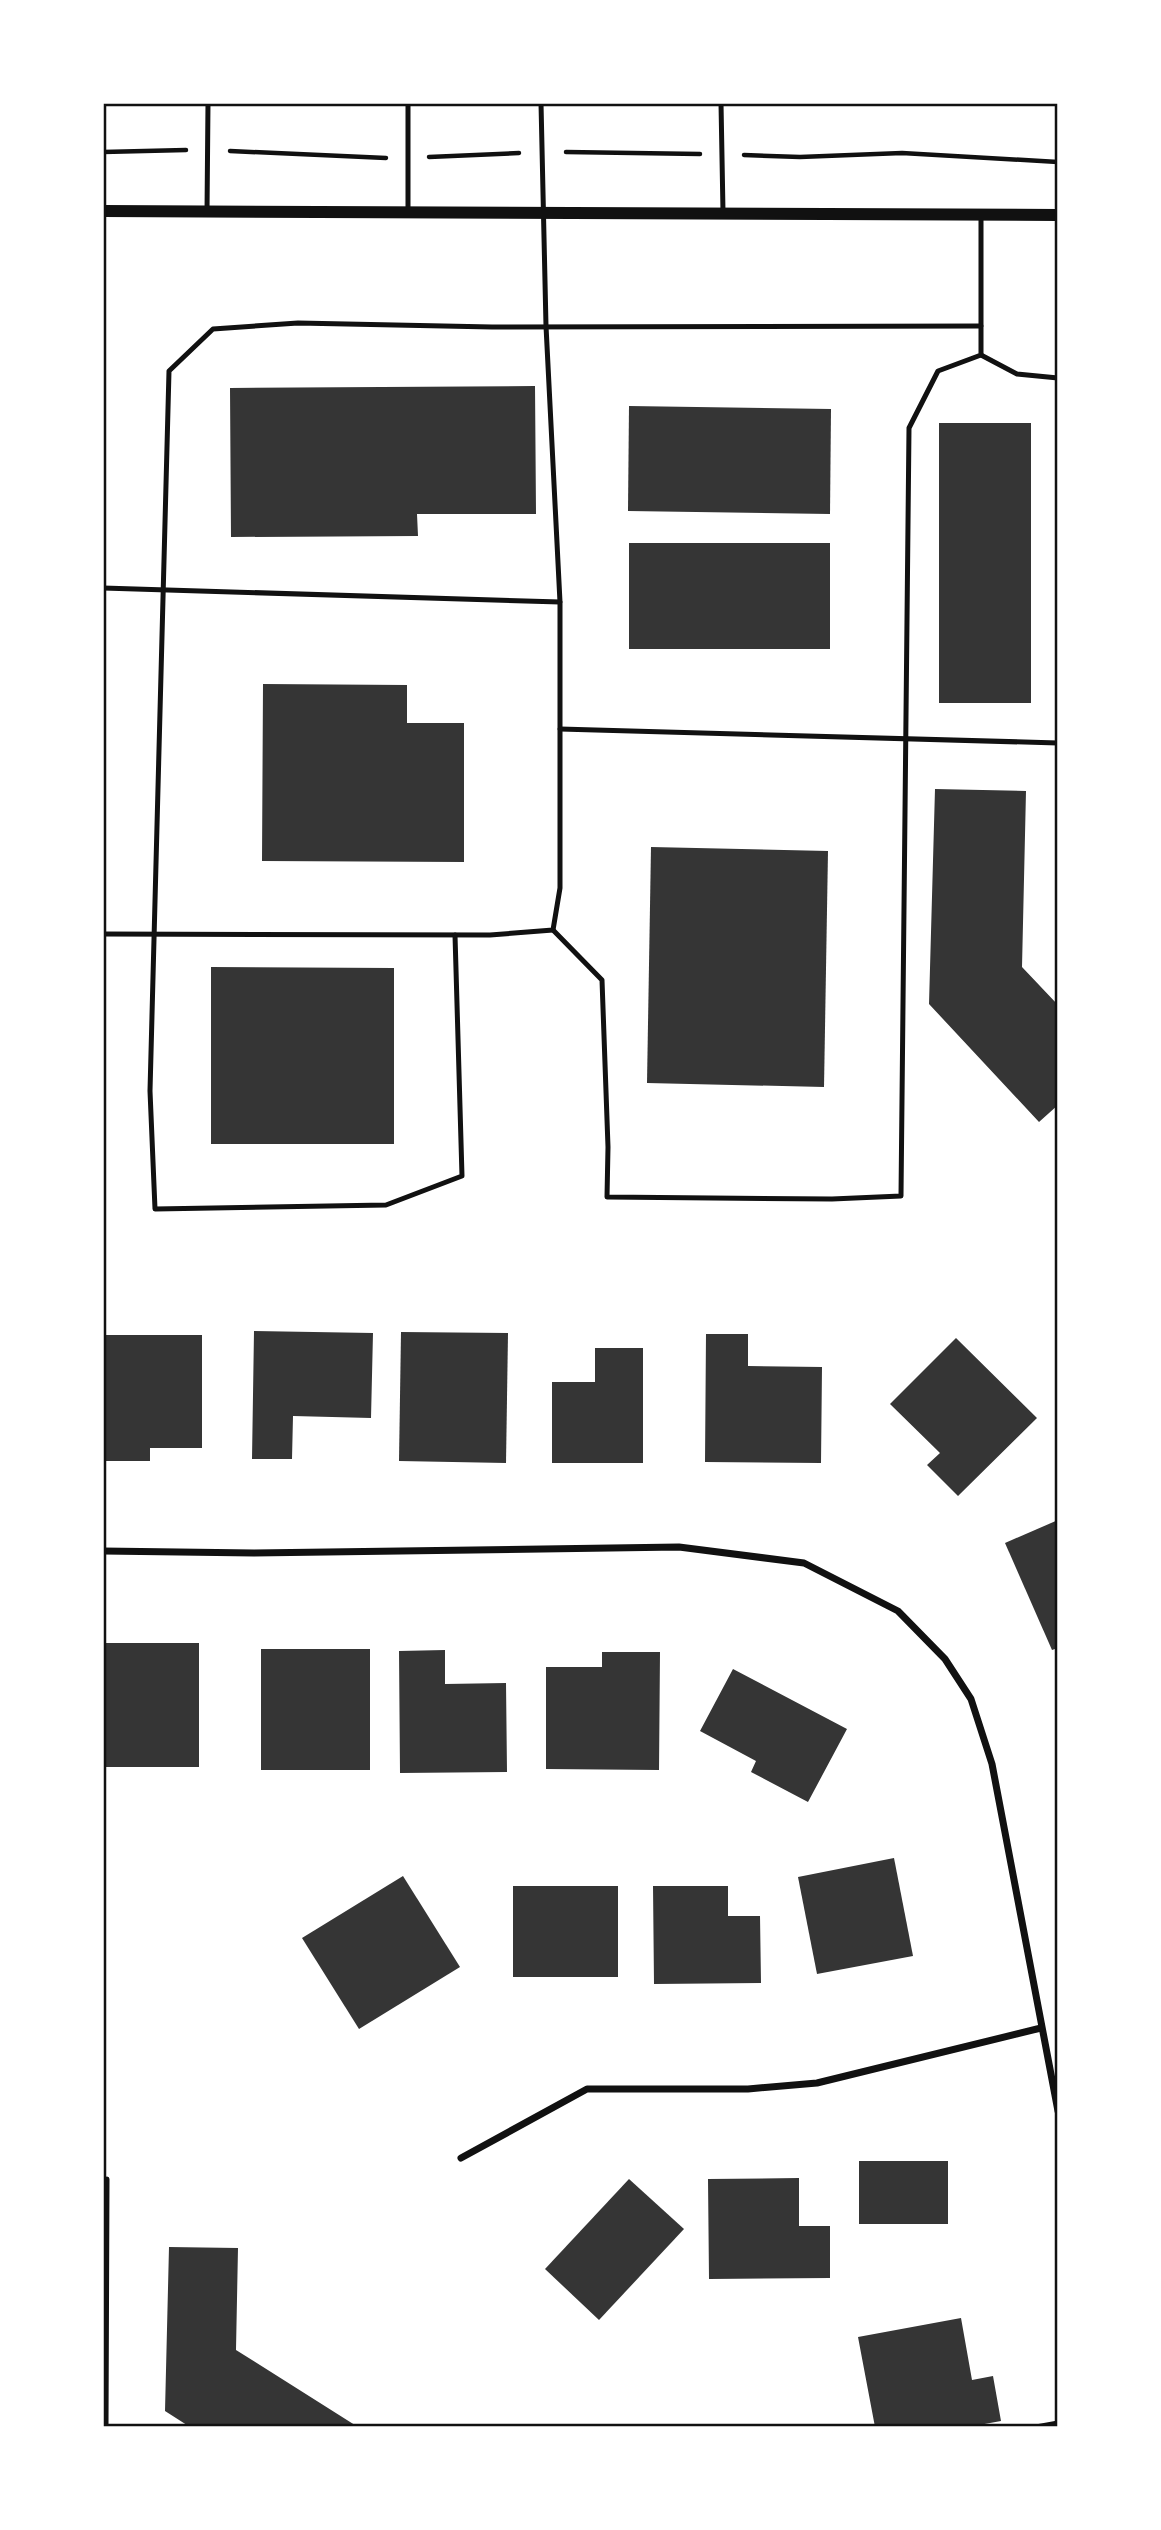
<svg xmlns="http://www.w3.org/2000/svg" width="1161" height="2530" font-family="'Varela Round',sans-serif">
<rect width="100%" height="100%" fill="#fff"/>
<g fill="#353535">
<rect x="262" y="103" width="74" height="3"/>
<path d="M535,386L536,514H417L418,536L231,537L230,388Z"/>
<path d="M629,406L831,409L830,514L628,511Z"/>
<rect x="939" y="423" width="92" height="280"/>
<rect x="629" y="543" width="201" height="106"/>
<path d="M263,684L407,685V723H464V862L262,861Z"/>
<path d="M935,789L1026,791L1022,967L1058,1005V1105L1039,1122L929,1004Z"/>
<path d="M651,847L828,851L824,1087L647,1083Z"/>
<path d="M211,967L394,968V1144H211Z"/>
<path d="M254,1331L373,1333L371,1418L293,1416L292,1459H252Z"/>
<path d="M401,1332L508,1333L506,1463L399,1461Z"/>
<path d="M706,1334H748V1366L822,1367L821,1463L705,1462Z"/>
<path d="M103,1335H202V1448H150V1461H103Z"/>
<path d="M956,1338L1037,1418L958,1496L927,1465L940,1453L890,1404Z"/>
<path d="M595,1348H643V1463H552V1382H595Z"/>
<path d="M1058,1520V1648L1052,1650L1005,1543Z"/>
<rect x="103" y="1643" width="96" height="124"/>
<rect x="261" y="1649" width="109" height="121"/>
<path d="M445,1650V1684L506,1683L507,1772L400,1773L399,1651Z"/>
<path d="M602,1652H660L659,1770L546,1769V1667H602Z"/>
<path d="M733,1669L847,1729L808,1802L751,1772L756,1761L700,1731Z"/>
<path d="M894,1858L913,1956L817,1974L798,1877Z"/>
<path d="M403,1876L460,1967L359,2029L302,1938Z"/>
<rect x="513" y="1886" width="105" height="91"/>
<path d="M653,1886H728V1916H760L761,1983L654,1984Z"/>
<rect x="859" y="2161" width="89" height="63"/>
<path d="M799,2178V2226H830V2278L709,2279L708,2179Z"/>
<path d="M629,2179L684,2229L599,2320L545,2269Z"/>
<path d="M169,2247L238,2248L236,2350L358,2427H190L165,2411Z"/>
<path d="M961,2318L972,2380L993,2376L1001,2421L968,2427H875L858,2337Z"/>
</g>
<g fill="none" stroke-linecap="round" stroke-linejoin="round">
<g stroke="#111" stroke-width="4.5">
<path d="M230,151L386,158"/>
<path d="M103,152L186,150"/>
<path d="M566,152L700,154"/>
<path d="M744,155L800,157L902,153L1058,162"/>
<path d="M429,157L519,153"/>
</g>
<g stroke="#111" stroke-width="5">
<path d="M408,103V213"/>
<path d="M721,103L723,212"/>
<path d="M207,212L208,103"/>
<path d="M981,355L1017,374L1058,378"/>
<path d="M103,588L560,602"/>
<path d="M560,729L1058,743"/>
<path d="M553,930L602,980L608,1147L607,1197L832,1199L901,1196L909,428L938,371L981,355V214"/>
<path d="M103,934L490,935L553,930L560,888V602L546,326L541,103"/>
<path d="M455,935L462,1176L386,1205L155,1209L150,1091L169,371L213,329L298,323L492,327L981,326"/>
<path d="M106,2427L107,2179"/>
<path d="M1036,2427L1058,2423"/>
</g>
<g stroke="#111" stroke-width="7">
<path d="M103,1551L254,1553L679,1547L804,1563L898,1611L945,1659L971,1699L992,1764L1058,2111"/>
<path d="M461,2158L587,2089H748L817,2083L1041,2028"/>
</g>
<path stroke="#111" stroke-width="12" d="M103,211L1058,215"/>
</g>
<rect width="1161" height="2530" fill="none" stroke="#ffffff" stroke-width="210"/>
<rect x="105" y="105" width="951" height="2320" fill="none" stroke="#111" stroke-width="2.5"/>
</svg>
